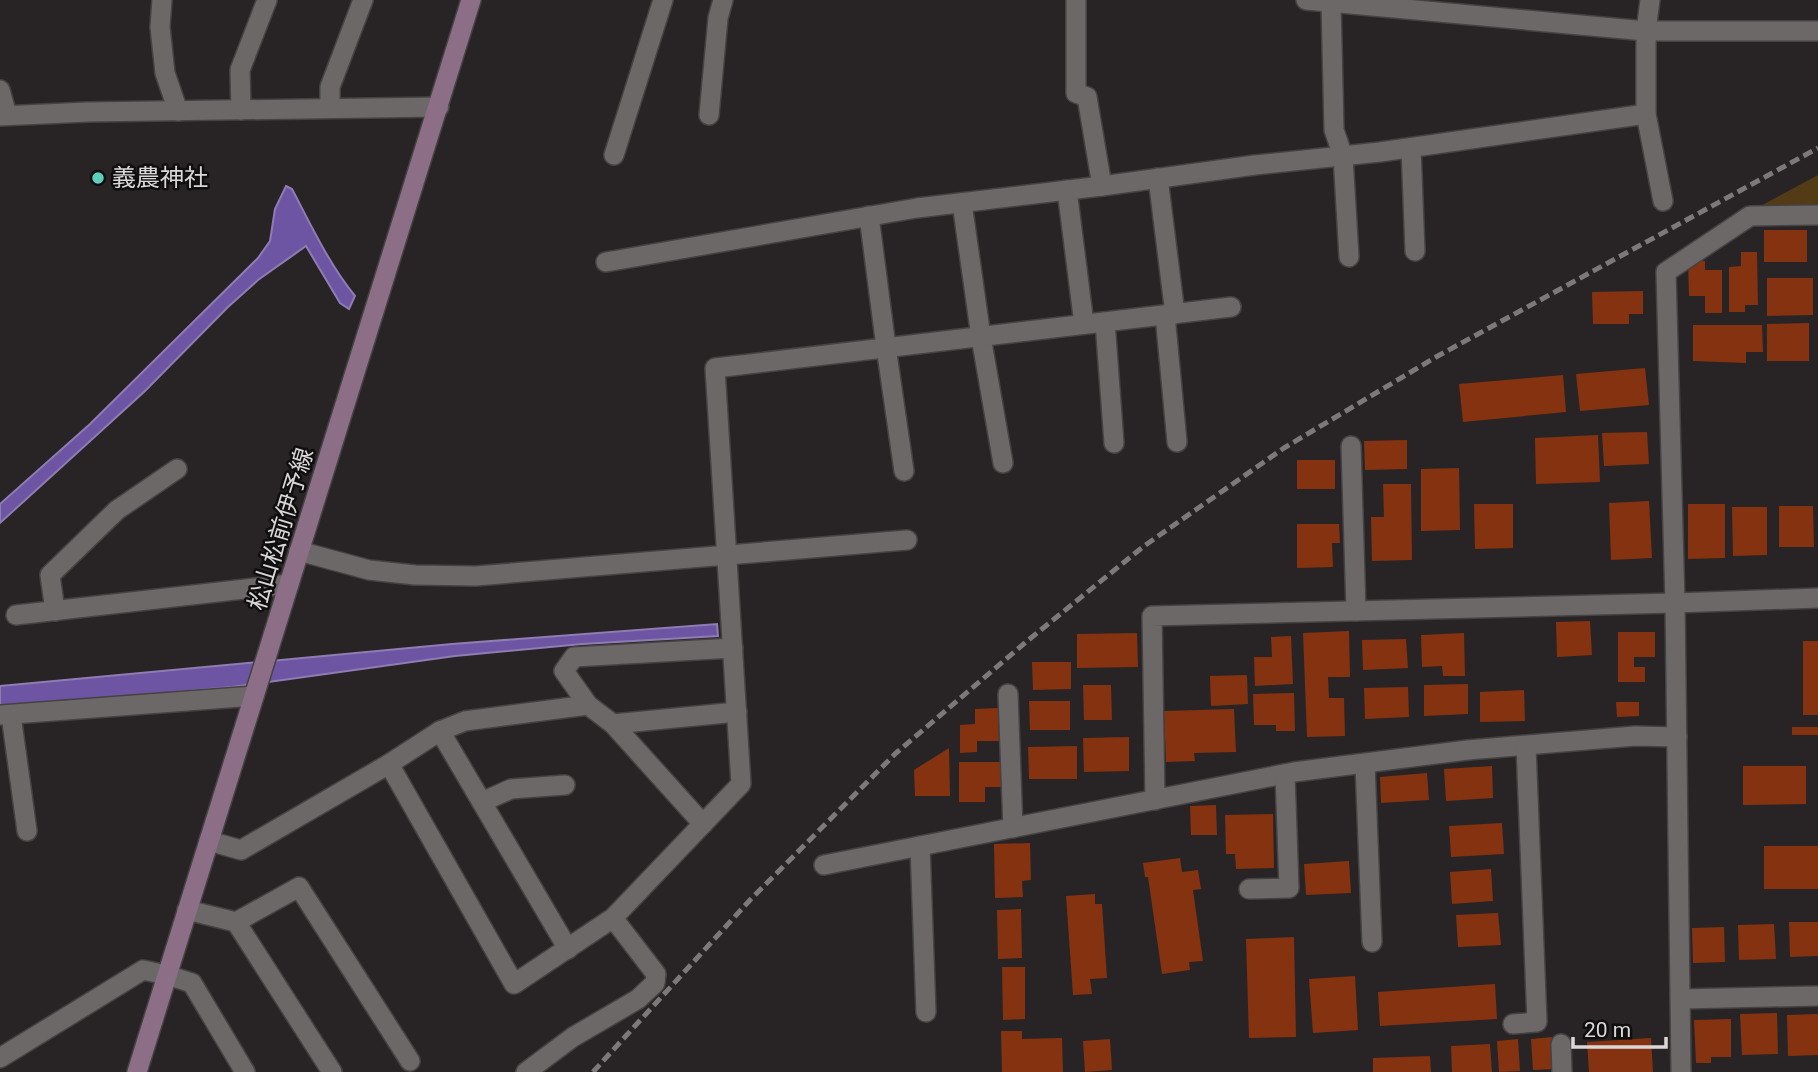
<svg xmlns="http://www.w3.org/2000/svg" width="1818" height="1072" font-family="Roboto,'Noto Sans JP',sans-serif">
<rect width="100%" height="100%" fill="#282425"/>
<path fill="#533b16" d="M1818,175V207L1755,209Z"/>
<g fill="#6e55a3" stroke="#8e7cb3" stroke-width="2">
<path d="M286,186L292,189C311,225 329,264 355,296L349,309L340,303L306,246L258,280L228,307L145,391L0,523V504L90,424L258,258L270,241L275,209Z"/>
<path d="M717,624L718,636L582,644L455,656L232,687L0,708V686L452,644Z"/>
</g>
<g fill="#843210">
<rect x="1764" y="230" width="43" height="32"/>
<path d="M1741,252H1757L1758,305H1745V312H1729V267L1741,266Z"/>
<path d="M1688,261H1705V270H1722V313H1705V296H1689Z"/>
<path d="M1767,278H1813V315L1767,316Z"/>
<path d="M1643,291V314H1629V324H1593L1592,292Z"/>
<path d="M1809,323V361H1767V324Z"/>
<path d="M1693,325H1762L1763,352H1746V363L1693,361Z"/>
<path d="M1645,368L1649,405L1580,411L1576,374Z"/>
<path d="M1563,375L1566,412L1463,422L1459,384Z"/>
<path d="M1647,432L1649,464L1604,466L1602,433Z"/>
<path d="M1598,435L1600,482L1536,484L1535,438Z"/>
<path d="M1407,440V469L1365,470L1364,441Z"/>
<rect x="1297" y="460" width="38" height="29"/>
<path d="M1459,468L1460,530L1421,531V469Z"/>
<path d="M1383,484H1411L1412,560L1372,561L1371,517H1384Z"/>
<path d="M1649,501L1652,558L1611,560L1609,503Z"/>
<path d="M1474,504H1513V548L1475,549Z"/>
<path d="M1688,504H1725V558L1688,559Z"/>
<path d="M1779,506H1813L1814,547H1779Z"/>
<path d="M1732,507H1767V555L1733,556Z"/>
<path d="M1297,524H1339L1340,543H1332L1333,567L1297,568Z"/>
<path d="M1590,621L1592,655L1557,657L1556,622Z"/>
<path d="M1349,631L1350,677H1328L1329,698H1344L1345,736L1307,737L1303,633Z"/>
<path d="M1618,632H1655V657H1634V667H1645V682H1618Z"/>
<path d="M1137,633L1138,667L1077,668V634Z"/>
<path d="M1464,633L1465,676H1443L1442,666L1422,667L1421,635Z"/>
<path d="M1291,636L1293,684L1255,686L1254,657H1272L1271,637Z"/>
<path d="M1406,639L1408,668L1363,670L1362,640Z"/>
<rect x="1803" y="641" width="15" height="74"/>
<path d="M1032,662H1071V689L1033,690Z"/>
<path d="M1247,675L1248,704L1211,706L1210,676Z"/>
<path d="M1468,684V714L1424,716V685Z"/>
<path d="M1083,685H1111L1112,720H1084Z"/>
<path d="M1408,687L1409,717L1365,719L1364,688Z"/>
<path d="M1524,690L1525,721L1480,722V692Z"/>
<path d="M1294,693L1295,731H1276V725H1254L1253,694Z"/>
<path d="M1029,701H1070V730H1030Z"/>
<path d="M1616,702H1639V716L1617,717Z"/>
<path d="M998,708L999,741H977V752L960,753V725L975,724V709Z"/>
<path d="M1234,709L1236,752L1194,753L1195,761L1166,762L1164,711Z"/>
<rect x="1792" y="727" width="26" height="8"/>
<path d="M1129,737V771L1084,772L1083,738Z"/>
<path d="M1077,746V779H1029L1028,747Z"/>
<path d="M949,748L950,796H915L914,770Z"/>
<path d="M959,762H1002V787H985V802H959Z"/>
<path d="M1492,766L1493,798L1446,801L1444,769Z"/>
<path d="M1743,766H1806V804L1743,805Z"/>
<path d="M1427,773L1429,800L1381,803L1380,777Z"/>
<path d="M1216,805L1217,835H1191L1190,806Z"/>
<path d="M1273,814L1274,868L1236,869L1235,854H1226L1225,815Z"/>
<path d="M1502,823L1504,854L1451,857L1449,826Z"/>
<path d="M1030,843L1031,880L1022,881L1023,897L995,898L994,844Z"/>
<rect x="1764" y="846" width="54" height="43"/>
<path d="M1180,858L1182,872L1198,870L1201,889L1193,890L1203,961L1189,962L1190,970L1162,974L1148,877H1145L1143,863Z"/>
<path d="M1349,861L1351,893L1306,895L1304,864Z"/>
<path d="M1491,869L1493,901L1452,904L1450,872Z"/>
<path d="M1095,894V904H1102L1107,978L1090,979L1092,994L1073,995L1066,896Z"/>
<path d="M1021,909L1022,958L998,959L997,910Z"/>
<path d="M1498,913L1501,945L1458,947L1456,915Z"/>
<path d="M1789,922H1818V956L1790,957Z"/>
<path d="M1774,924L1776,959L1739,960L1738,925Z"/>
<path d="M1724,927L1725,962L1693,963L1692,928Z"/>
<path d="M1294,937L1296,1037L1249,1038L1246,939Z"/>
<path d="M1002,967H1025V1019L1003,1020Z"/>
<path d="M1355,976L1358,1030L1313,1033L1309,979Z"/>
<path d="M1495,984L1497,1019L1380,1026L1378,992Z"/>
<path d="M1777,1013L1778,1054L1742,1055L1740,1014Z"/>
<path d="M1818,1014V1055L1788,1056L1787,1015Z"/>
<path d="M1731,1019V1057H1711V1063H1696L1694,1020Z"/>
<path d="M1001,1031H1022V1039L1062,1038L1063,1072H1002Z"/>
<path d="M1552,1037L1554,1069L1533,1070L1531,1039Z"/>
<path d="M1651,1038L1653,1072H1589L1587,1042Z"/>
<path d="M1110,1039L1112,1070L1085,1072L1083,1041Z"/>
<path d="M1518,1039L1520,1071L1499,1072L1497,1041Z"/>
<path d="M1490,1044L1492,1072H1452L1451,1046Z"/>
<path d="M1430,1056L1431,1072H1373V1058Z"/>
</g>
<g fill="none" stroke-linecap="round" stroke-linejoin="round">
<g stroke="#454243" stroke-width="22">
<g id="minor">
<path d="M162,0L160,27L165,73L178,111"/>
<path d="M1076,0V93L1087,97L1102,186"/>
<path d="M1306,0L1646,31H1818"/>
<path d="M1650,0L1646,31V114L1663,201"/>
<path d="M1331,2L1334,130L1343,156L1349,257"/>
<path d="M0,90L7,115"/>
<path d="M330,108V87L363,0"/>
<path d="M241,110L240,70L267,0"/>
<path d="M709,115L718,18L723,0"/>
<path d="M0,116L88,112L439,107"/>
<path d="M1411,148L1415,251"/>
<path d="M614,155L663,0"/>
<path d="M1158,178L1175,314"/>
<path d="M1067,190L1084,324"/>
<path d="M962,203L981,337L1003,463"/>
<path d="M869,216L886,347L904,471"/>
<path d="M606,262L917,208L1102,186L1255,165L1380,152L1646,114"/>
<path d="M1165,315L1177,442"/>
<path d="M1105,322L1114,443"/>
<path d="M1351,446L1356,611"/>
<path d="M299,551L369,570L415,575L476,576L907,540"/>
<path d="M55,611L50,575L117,510L177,469"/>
<path d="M16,615L289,584"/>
<path d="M1008,694L1013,828"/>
<path d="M0,715L254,696"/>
<path d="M11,715L27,831"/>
<path d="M613,724L737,712"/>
<path d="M440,731L568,949"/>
<path d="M389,764L514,984L613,918L741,784L715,368L1231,307"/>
<path d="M1365,764L1372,942"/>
<path d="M1155,800L1152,616L1675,603L1818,598"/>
<path d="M482,802L511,789L565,785"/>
<path d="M703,824L613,724L588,705L564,671L574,657L733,648"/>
<path d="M209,841L241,850L389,764L440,731L465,721L588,705"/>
<path d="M920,846L926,1012"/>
<path d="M824,865L1294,772L1468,750L1635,736L1677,737"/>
<path d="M1249,889L1289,888L1285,774"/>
<path d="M187,910L236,922L332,1072"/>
<path d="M236,922L299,887L410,1061"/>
<path d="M1681,999L1818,996"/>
<path d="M1513,1024L1537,1022L1526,746"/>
<path d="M1561,1044L1562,1072"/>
<path d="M0,1058L143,970L167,975L192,983L245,1072"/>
<path d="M526,1072L573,1037L638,999L655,983L656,974L613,918"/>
<path d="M1681,1072L1675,603L1666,272L1750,216L1818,215"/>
</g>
</g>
<g stroke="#454243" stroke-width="22">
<path id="secondary" d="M137,1072L471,0"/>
</g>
<use href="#minor" stroke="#6c6868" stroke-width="19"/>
<use href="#secondary" stroke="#8c6e86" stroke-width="19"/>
<path stroke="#7d797a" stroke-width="5" stroke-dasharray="10 5" stroke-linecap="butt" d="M593,1072L750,900L896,753L1026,642L1144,546L1284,448L1436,357L1818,148"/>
</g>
<circle fill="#5dceb9" stroke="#100e0e" stroke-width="2.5" cx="98" cy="178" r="7"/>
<g text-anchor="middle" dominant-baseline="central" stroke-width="5" stroke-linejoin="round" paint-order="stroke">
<g font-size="24" fill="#dad7d8" stroke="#100e0e" text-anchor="start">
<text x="112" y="178">義農神社</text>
</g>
<g font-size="24" fill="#dad7d8" stroke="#100e0e">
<text transform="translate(281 529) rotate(-73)">松山松前伊予線</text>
</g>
</g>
<path d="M1573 1037v10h93v-10" fill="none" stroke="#dad7d8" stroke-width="3.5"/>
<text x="1584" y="1037" font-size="21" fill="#dad7d8" stroke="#100e0e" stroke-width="5" paint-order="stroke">20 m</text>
</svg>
